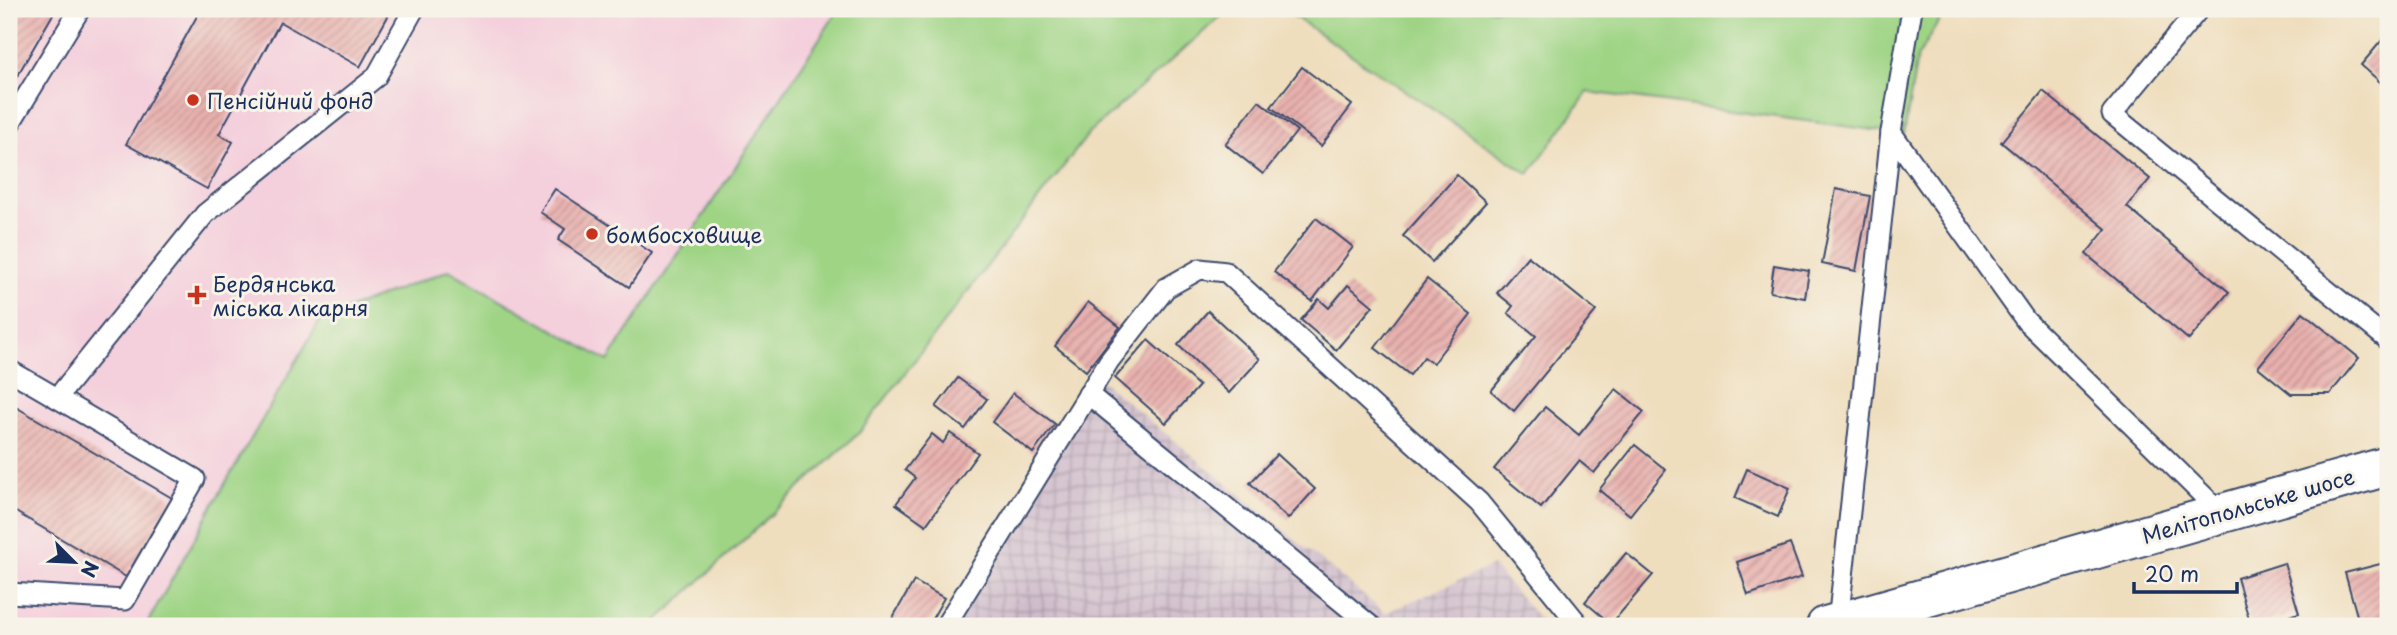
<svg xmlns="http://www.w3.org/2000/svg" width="2397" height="635" font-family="'Playpen Sans',sans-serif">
<defs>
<pattern id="industrial-grid" width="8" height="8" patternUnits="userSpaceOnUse" patternTransform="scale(1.75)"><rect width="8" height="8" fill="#d0bdcc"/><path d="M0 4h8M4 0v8" fill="none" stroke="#a89aa9"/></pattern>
<pattern id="building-hatch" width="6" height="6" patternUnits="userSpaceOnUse" patternTransform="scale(1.75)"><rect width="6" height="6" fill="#e9b1ae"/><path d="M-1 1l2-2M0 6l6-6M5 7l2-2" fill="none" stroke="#bc9091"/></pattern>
</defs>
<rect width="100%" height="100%" fill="#f7f3e8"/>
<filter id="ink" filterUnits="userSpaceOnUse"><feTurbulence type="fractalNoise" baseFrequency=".0143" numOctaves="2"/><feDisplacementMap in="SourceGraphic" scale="14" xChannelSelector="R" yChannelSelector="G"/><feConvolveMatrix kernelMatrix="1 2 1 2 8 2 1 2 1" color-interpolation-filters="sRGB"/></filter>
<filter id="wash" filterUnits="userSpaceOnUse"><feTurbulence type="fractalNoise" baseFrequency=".00686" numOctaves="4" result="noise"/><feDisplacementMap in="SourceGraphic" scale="28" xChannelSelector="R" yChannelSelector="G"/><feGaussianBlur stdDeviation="1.57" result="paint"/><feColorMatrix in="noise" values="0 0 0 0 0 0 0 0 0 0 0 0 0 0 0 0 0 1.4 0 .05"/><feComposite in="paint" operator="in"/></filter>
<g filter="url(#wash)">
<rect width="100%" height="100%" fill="#efdebe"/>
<path fill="#f4cfdc" d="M9,9H839L608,362L449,270L227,480L146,626H9Z"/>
<path fill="url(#industrial-grid)" d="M1093,374L1385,613L1492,566L1546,626H942Z"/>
<g fill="#9fd485" stroke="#5d8272" stroke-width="2">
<path d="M839,9H1229L1090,132L859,433L651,626H146L227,480L321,319L449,270L608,361Z"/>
<path d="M1283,9H1946L1917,58L1904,134L1588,92L1529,174Z"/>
</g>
<g id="blocks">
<g fill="url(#building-hatch)">
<path d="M9,9H56L9,90Z"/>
<path d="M201,9H392L360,67L280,22L219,134L233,142L207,189L126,144Z"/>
<path d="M2388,33V89L2361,65Z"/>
<path d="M1302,67L1352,105L1321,146L1271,107Z"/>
<path d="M2043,91L2150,179L2127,207L2229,292L2189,340L2086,254L2106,229L2001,142Z"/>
<path d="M1259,101L1297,131L1263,174L1225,144Z"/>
<path d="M1457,175L1486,202L1432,262L1403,236Z"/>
<path d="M555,189L652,253L629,287L558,240L565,229L540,212Z"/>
<path d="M1836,189L1870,196L1856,271L1822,264Z"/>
<path d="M1316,218L1353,247L1312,301L1274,272Z"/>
<path d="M1528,256L1596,311L1514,411L1491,391L1536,336L1508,313L1513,306L1497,293Z"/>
<path d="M1774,265L1809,271L1805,298L1770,292Z"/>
<path d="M1427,279L1471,314L1433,363L1424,357L1410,375L1375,348Z"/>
<path d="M1348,285L1373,306L1336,350L1301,320L1319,299L1329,308Z"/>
<path d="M1088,302L1120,327L1086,371L1055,346Z"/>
<path d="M1208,311L1260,359L1229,393L1178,345Z"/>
<path d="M2303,312L2359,358L2330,394H2291L2258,367Z"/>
<path d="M1148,340L1199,386L1166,423L1115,378Z"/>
<path d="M958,378L987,399L965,429L936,407Z"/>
<path d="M1616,389L1644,412L1594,473L1579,461L1541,508L1494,469L1545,407L1579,435Z"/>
<path d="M1013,393L1055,424L1033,453L992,422Z"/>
<path d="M9,403L172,498L126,577L9,508Z"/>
<path d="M950,433L978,453L926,525L896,504L915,478L905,470L932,434L943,443Z"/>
<path d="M1635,445L1666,470L1630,515L1599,490Z"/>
<path d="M1277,454L1315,489L1288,519L1250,483Z"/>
<path d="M1747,469L1790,488L1778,517L1735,498Z"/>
<path d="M1790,544L1802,577L1748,595L1737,562Z"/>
<path d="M1626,553L1653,575L1611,624L1585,602Z"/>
<path d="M2388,562V626H2360L2345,573Z"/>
<path d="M2284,563L2299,613L2251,626L2237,578Z"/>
<path d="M914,581L944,598L928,626H888Z"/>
</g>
</g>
</g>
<g filter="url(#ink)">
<use href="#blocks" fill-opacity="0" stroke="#3b496c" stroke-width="2"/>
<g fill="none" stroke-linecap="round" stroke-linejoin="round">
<g stroke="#3b496c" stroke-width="23">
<g id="lane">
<path d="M1912,9L1891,132L2026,321L2221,513"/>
<path d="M2199,9L2112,114L2388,340"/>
<path d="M9,125L80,9"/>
<path d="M9,370L57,398L205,214L376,77L414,9"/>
<path d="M1088,394L1371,626"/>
<path d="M9,593L125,600L195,479L57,398"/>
<path d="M1838,623L1891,132"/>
<path d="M945,626L1109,361L1166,288L1200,269L1226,272L1479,502L1580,626"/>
</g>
</g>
<g stroke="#3b496c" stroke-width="42">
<path id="primary" d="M1826,626L2388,466"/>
</g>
<use href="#lane" stroke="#fff" stroke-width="19"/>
<use href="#primary" stroke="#fff" stroke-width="38"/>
</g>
</g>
<g fill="#c8321e" stroke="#f7f3e8" stroke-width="2.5">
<circle cx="193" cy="100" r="7"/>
<circle cx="592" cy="234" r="7"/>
<path d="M193.5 284.5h7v7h7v7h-7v7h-7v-7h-7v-7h7z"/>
</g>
<g text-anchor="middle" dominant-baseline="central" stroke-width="6" stroke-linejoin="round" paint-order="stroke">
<g font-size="21" fill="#1b2f5e" stroke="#f7f3e8" text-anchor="start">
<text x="207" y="100">Пенсійний фонд</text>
<text x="606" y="234">бомбосховище</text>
<text x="213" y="283">Бердянська<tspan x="213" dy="24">міська лікарня</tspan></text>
</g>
<g font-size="21" fill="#1b2f5e" stroke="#f7f3e8">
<text transform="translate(2248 505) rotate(-16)">Мелітопольське шосе</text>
</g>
</g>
<rect width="2397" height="635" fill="none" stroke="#f7f3e8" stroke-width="35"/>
<g transform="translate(74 562) rotate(114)" stroke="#f7f3e8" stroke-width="5" paint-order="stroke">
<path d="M0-5L12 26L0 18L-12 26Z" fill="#1b2f5e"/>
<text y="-10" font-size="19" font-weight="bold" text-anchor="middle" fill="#1b2f5e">N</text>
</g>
<path d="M2134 582v10h103v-10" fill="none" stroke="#1b2f5e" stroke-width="3.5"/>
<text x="2145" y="582" font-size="21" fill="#1b2f5e" stroke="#f7f3e8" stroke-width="5" paint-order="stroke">20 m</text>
</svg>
